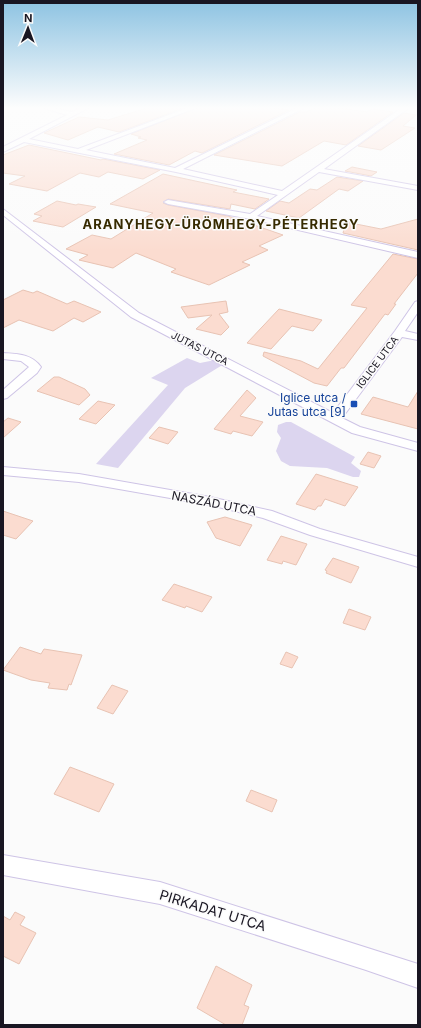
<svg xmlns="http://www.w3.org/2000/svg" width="421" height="1028" font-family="Inter,sans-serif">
<rect width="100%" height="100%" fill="#fbfbfb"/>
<g fill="#dcd5ef">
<path d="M187,358L200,363L215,360L224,364L185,388L118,468L96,464L168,385L151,378Z"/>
<path d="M286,422H291L355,457L351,463L361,471L359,477H353L327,468L290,466L281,461L276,451L281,438L277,432L278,425Z"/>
</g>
<g fill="#fbdcd0" stroke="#e8c3b3">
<path d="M150,107H186L119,132L98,127L68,140L44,133L79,117L108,120Z"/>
<path d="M199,107H265L289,110L202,153L195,151L169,165L114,154L147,140L138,138L141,137L131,134Z"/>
<path d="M318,107H332L367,112L372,109L393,112L346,145L324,141L282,166L214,155L300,112H306Z"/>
<path d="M404,113L416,115L403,126L415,128L381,150L358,146Z"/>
<path d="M29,145L101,160L103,159L160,170L143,179L108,172L99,177L80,173L47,191L9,184L25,176L3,173V155Z"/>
<path d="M352,167L377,172L371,176L345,171Z"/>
<path d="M163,174L237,190L233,192L269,199L255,209L231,204L230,209L168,199L163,203L168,205L228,216L283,235L259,246L268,250L242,262L250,265L209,285L171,272L176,269L136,253L113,268L79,260L88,255L66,249L92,235L111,239L153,213L110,204Z"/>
<path d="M337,177L363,181L348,191L339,189L299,218L266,211L280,201L289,203L310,189L317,190Z"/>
<path d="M57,201L76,205L78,204L96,207L63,227L33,221L42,216L34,214Z"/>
<path d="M418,219V250L343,233L346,222L381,229Z"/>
<path d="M393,254L418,259V273L394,304H396L388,315L385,314L344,368H341L327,386L314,383L263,356L264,352L301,361L318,369L367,308L351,305Z"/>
<path d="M23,290L33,293L37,291L67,304L74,301L101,312L83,322L74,318L53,331L19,320L3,328V300Z"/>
<path d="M226,301L228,312L219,314L229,327L221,335L196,329L212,315L188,318L181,307Z"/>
<path d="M279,309L322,320L313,331L292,326L271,349L247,343Z"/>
<path d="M54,377H59L85,389L90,395L79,405L37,391Z"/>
<path d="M247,390L256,398L240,416L263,422L252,436L233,431L231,434L214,429Z"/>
<path d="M418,391V429L361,414L373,397L408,407Z"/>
<path d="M98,401L115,405L96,424L79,419Z"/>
<path d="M8,418L21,422L3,438V422Z"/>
<path d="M159,427L178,432L168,444L149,438Z"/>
<path d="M368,452L381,456L374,468L360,464Z"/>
<path d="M316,474L358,487L345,506L325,499L321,506H318L315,510L296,504Z"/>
<path d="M3,511L33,521L16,539L3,535Z"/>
<path d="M225,517L252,525L240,546L216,538L207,522Z"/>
<path d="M281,536L307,544L296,565L283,561L282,564L267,560Z"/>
<path d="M333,558L359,567L351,583L326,573L327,571L325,570Z"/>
<path d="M174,584L212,597L202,612L186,606L185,608L162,600Z"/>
<path d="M349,609L371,617L365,630L343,623Z"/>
<path d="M20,647L41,654L44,649L82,655L71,685L69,684L67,690L48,688L50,683L31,680L3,670Z"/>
<path d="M286,652L298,657L292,668L280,664Z"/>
<path d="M112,685L128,691L113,714L97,708Z"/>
<path d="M70,767L114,784L99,812L54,794Z"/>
<path d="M251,790L277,800L272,812L246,801Z"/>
<path d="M15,912L25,917L20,925L36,933L19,964L3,956V916L10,920Z"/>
<path d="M216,966L252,985L244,1005L249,1007L242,1025H226L197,1008Z"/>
</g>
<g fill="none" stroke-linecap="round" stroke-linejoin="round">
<g stroke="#cec4e6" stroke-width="2">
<g id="minor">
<path d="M41,107H50L72,112L83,107H90L29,139L78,149L190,107H198L86,150L175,168L299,107H306L183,169L282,191L403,107H410L324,169L418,186V190L319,172L257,216L418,252V258L251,219L168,204L164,202L168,200L250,214L278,195L176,172L24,142L3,152V147L67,115Z"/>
<path d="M3,209L139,313L333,413L395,331L415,302L418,301V312L405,331L418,334V340L402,337L342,418L360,427L418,443V451L352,433L131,317L3,215Z"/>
<path d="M3,353C18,354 32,354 41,367L37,373L7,398L3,399V390L29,367L21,361L3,359Z"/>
<path d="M3,467L79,474L210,497L272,511L320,529L418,557V567L310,535L263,518L210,505L79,482L3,475Z"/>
<path d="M3,855L160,882L418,964V988L366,970L160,904L3,875Z"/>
</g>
</g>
<use href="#minor" fill="#fff" fill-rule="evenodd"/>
</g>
<linearGradient id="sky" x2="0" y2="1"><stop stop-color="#8dc3e2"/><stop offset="0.43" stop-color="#fdfdfd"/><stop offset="1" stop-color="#fdfdfd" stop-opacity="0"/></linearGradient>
<rect width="421" height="251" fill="url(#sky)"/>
<rect fill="#1a4fb4" stroke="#fbfbfb" stroke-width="1.5" x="350" y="400" width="8" height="8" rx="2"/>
<g text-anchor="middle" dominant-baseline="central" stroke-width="3" stroke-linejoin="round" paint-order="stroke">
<g font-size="10" fill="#191622" stroke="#fbfbfb">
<text transform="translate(200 348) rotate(27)">JUTAS UTCA</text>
<text transform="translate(377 362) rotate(-53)">IGLICE UTCA</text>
</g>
<g font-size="12" fill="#164399" stroke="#fbfbfb" text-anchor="end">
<text x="346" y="397">Iglice utca /<tspan x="346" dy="14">Jutas utca [9]</tspan></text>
</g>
<g font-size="12" fill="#191622" stroke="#fbfbfb">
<text transform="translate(214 503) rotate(11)">NASZÁD UTCA</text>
</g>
<g font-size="13" font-weight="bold" letter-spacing="1" fill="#362a00" stroke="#fbfbfb">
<text x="221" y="224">ARANYHEGY-ÜRÖMHEGY-PÉTERHEGY</text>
</g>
<g font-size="14" fill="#191622" stroke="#fbfbfb">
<text transform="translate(213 910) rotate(17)">PIRKADAT UTCA</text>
</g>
</g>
<rect width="421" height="1028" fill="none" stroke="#191622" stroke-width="8"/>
<g transform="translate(28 28) rotate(1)" stroke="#fbfbfb" stroke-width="3" paint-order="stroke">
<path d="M0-3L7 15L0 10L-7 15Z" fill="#191622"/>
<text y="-6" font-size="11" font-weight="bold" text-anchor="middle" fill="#191622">N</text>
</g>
</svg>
